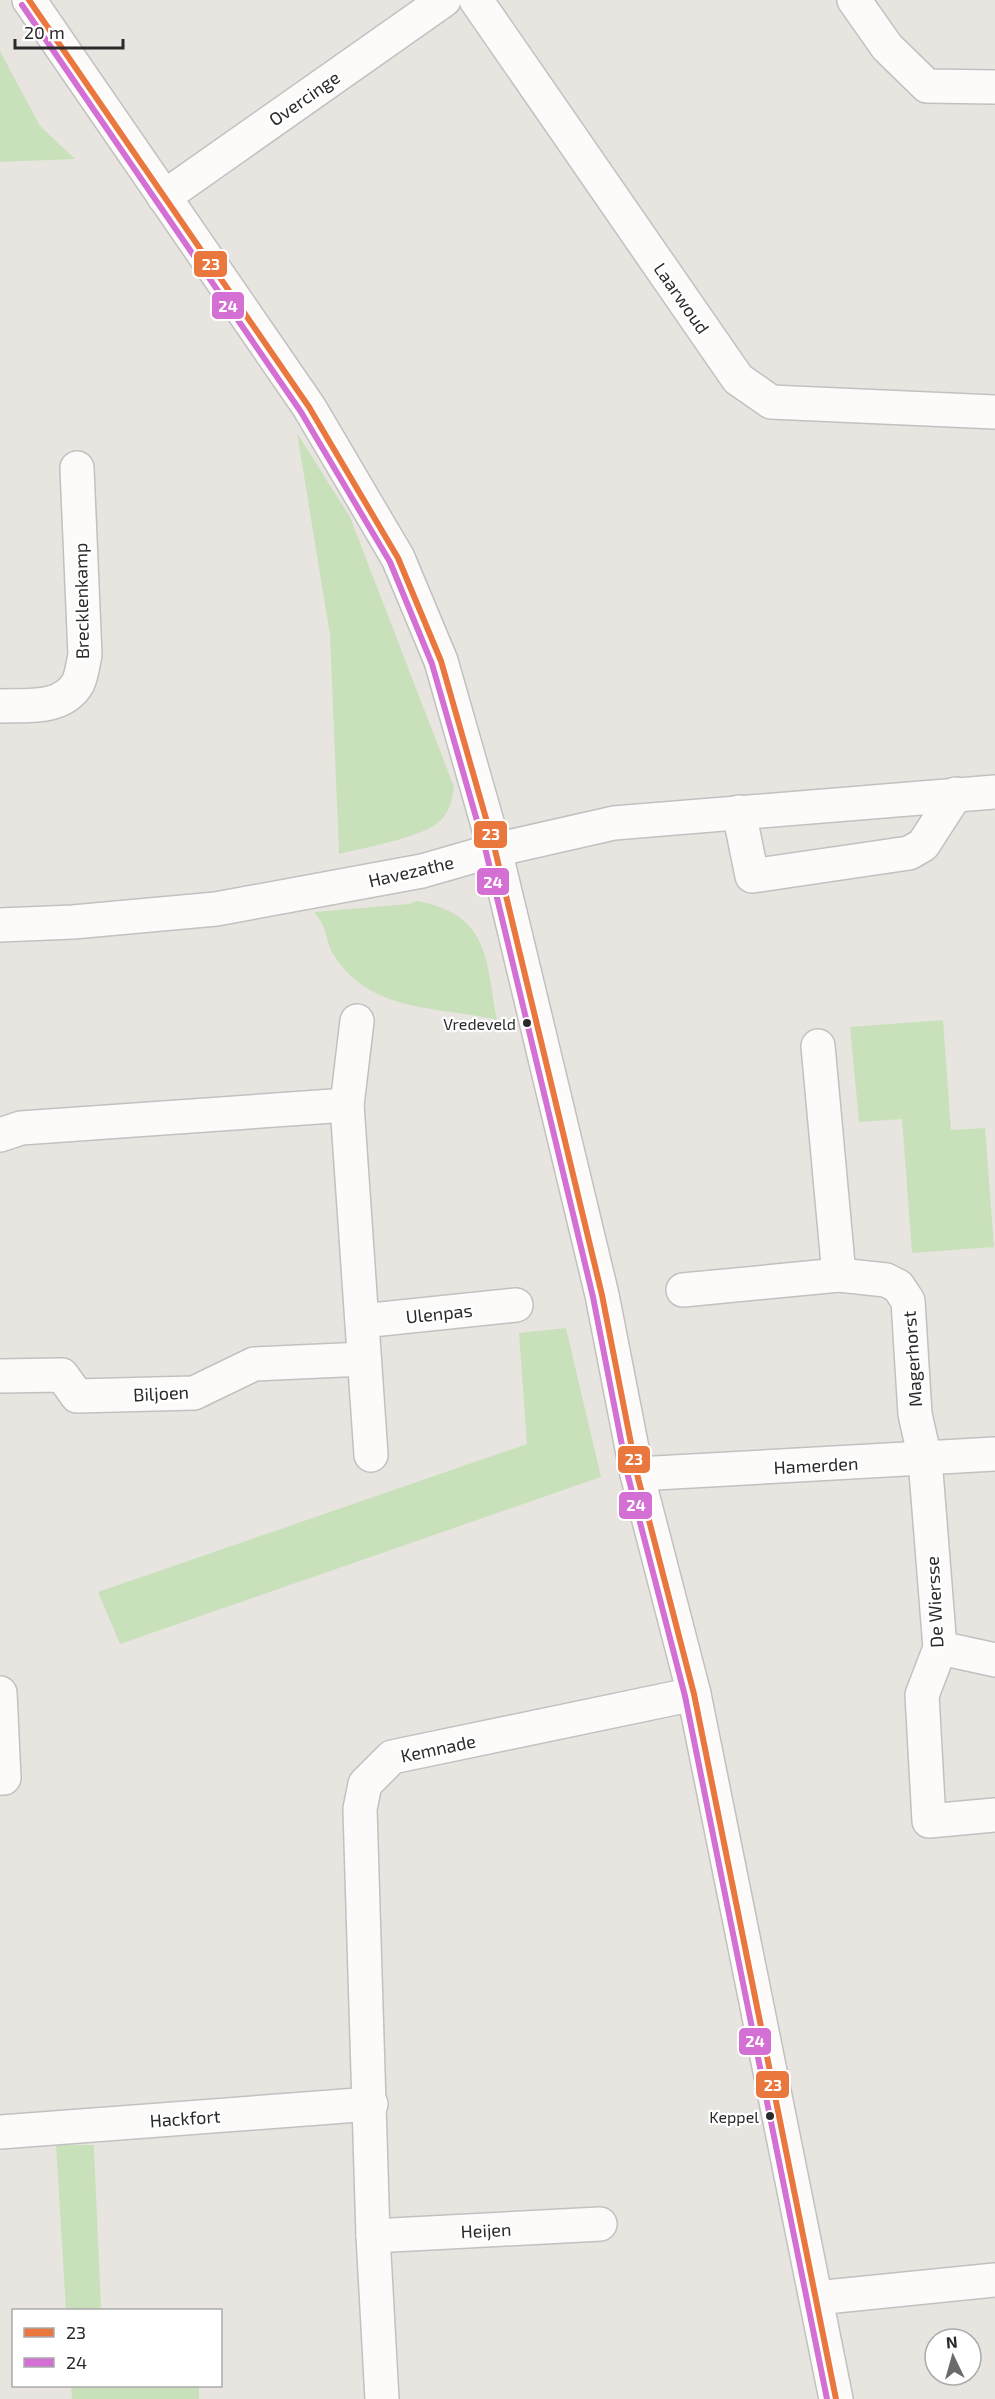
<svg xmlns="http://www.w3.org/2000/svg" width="995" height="2399" font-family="'Exo 2',sans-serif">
<rect width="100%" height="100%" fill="#e8e5e0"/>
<g fill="#c8e1bb">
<path d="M0,51L40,126L75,159L0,162Z"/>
<path d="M297,433L350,517L454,787C452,801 450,811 440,821C425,837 362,848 339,854L330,635Z"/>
<path d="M418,901C490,915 486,960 497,1020C439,1006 373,1014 335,957C325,943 329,929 314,912L409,904Z"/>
<path d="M943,1020L951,1130L985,1128L994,1247L912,1253L902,1119L859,1122L850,1027Z"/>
<path d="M566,1328L601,1477L120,1644L98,1592L527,1444L519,1333Z"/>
<path d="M56,2145H94L101,2310H66Z"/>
<path d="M71,2386H199V2399H72Z"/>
</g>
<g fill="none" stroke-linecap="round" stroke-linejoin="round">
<g stroke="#c1c1c1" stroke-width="36">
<g id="street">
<path d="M476,0L738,379L771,402L995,412"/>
<path d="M854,0L887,47L927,86L995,87"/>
<path d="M164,197L444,0"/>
<path d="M0,706C27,705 63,710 78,683C82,675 83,663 85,655L77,468"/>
<path d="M739,812L752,876L909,853L923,845L956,794"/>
<path d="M0,925L73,922L216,909L422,871L495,850L614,823L995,792"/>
<path d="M357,1021L347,1105L371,1455"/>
<path d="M818,1046L839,1275"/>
<path d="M0,1135L21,1128L347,1105"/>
<path d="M683,1290L839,1275L886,1280L898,1286L908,1301L915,1414L925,1459L940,1648L922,1695L929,1821L995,1815"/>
<path d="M362,1321L516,1305"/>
<path d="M0,1376L62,1375L77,1396L194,1393L254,1364L364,1359"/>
<path d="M637,1474L995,1454"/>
<path d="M940,1648L995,1660"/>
<path d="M0,1693L4,1778H0"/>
<path d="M0,2132L371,2104"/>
<path d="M373,2236L600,2224"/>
<path d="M816,2298L995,2280"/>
<path d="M382,2399L373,2236L360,1809L365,1784L392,1757L694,1694"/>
</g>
</g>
<g stroke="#c1c1c1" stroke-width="36">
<path id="secondary" d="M29,0L309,407L398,558L441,661L495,850L602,1295L637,1474L694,1694L836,2399"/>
</g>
<use href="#street" stroke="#fcfbfa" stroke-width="33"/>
<use href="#secondary" stroke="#fcfbfa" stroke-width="33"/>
<g stroke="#fff" stroke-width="10">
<path id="bus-1" d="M29,0L309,407L398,558L441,661L495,850L602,1295L637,1474L694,1694L836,2399"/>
</g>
<g stroke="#fff" stroke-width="10">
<path id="bus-2" d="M22,5L301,412L390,562L432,664L486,852L593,1297L628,1476L685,1696L827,2399"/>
</g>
<use href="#bus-1" stroke="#ea773e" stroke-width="6"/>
<use href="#bus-2" stroke="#d46fd4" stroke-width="6"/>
</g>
<g fill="#2a2a2a" stroke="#fff" stroke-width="2">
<circle cx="527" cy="1023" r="5"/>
<circle cx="770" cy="2116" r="5"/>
</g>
<g text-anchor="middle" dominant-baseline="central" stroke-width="4.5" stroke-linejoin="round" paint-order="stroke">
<g font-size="16" fill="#2a2a2a" stroke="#fff" text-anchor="end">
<text x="516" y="1023">Vredeveld</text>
<text x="759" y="2116">Keppel</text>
</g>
<g font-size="18" fill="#2a2a2a" stroke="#fff">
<text transform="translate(304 98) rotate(-35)">Overcinge</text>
<text transform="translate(682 298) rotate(55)">Laarwoud</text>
<text transform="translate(81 601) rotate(-91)">Brecklenkamp</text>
<text transform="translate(411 871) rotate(-13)">Havezathe</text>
<text transform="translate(439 1313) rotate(-6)">Ulenpas</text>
<text transform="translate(912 1359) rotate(-94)">Magerhorst</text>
<text transform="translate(161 1393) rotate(-3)">Biljoen</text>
<text transform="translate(816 1465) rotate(-3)">Hamerden</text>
<text transform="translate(934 1602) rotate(-93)">De Wiersse</text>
<text transform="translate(438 1748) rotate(-12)">Kemnade</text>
<text transform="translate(185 2118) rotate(-4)">Hackfort</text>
<text transform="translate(486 2230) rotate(-3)">Heijen</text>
</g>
</g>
<g stroke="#fff" stroke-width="2">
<rect x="193" y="250" width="35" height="28" rx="6" fill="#ea773e"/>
<rect x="211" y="291" width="34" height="29" rx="6" fill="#d46fd4"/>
<rect x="473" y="820" width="35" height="29" rx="6" fill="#ea773e"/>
<rect x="476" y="867" width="34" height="29" rx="6" fill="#d46fd4"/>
<rect x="617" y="1445" width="34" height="29" rx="6" fill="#ea773e"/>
<rect x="618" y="1491" width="35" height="29" rx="6" fill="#d46fd4"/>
<rect x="738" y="2027" width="34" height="29" rx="6" fill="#d46fd4"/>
<rect x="755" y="2070" width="35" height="29" rx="6" fill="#ea773e"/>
</g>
<g font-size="16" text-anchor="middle" font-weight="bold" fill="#fff">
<text x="211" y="270">23</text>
<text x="228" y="312">24</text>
<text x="491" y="840">23</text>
<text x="493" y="888">24</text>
<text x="634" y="1465">23</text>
<text x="636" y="1511">24</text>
<text x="755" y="2047">24</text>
<text x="773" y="2091">23</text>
</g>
<rect x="12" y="2309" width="210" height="78" fill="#ffffff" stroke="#aaaaaa" stroke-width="1.5"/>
<rect x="24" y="2328" width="30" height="9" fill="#ea773e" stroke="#aaaaaa" stroke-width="1.5"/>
<text x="66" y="2339" font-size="18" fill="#2a2a2a">23</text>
<rect x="24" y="2358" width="30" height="9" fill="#d46fd4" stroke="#aaaaaa" stroke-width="1.5"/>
<text x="66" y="2369" font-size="18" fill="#2a2a2a">24</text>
<g transform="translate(953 2357) rotate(355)"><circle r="28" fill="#ffffff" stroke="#aaaaaa" stroke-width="1.5"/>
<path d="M0-4.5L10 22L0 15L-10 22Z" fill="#6c6b6a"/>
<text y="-9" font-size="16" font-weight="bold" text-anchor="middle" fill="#2a2a2a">N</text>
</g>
<path d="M15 39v9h108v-9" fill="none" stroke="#2a2a2a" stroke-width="3"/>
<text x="24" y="39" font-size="18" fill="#2a2a2a" stroke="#ffffff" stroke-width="4.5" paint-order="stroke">20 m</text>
</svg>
